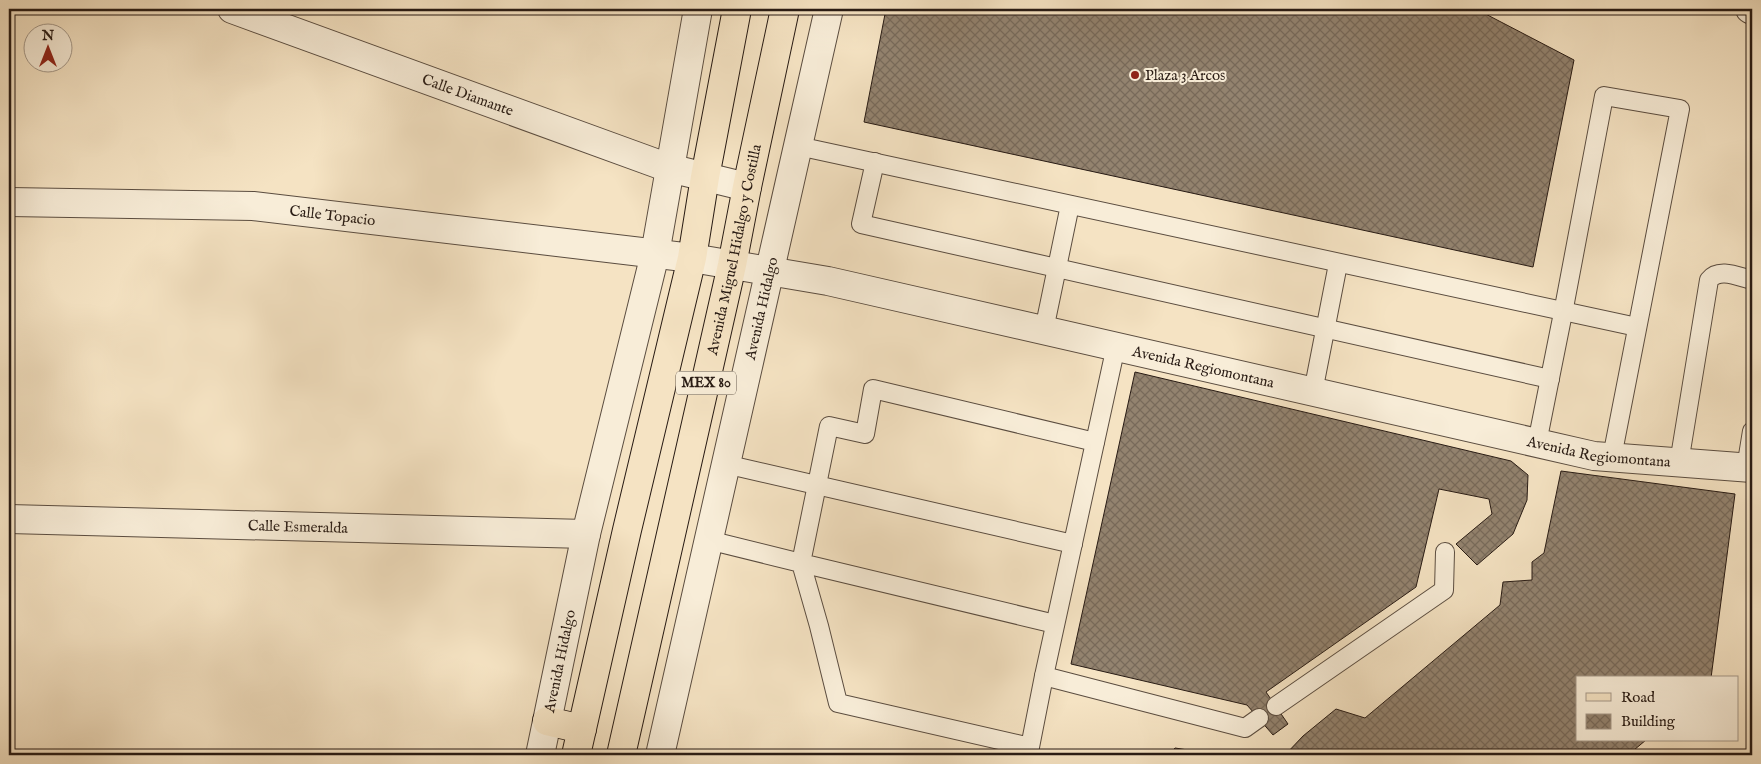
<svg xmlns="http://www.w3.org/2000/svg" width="1761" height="764" font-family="'IM FELL English',serif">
<defs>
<pattern id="building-cross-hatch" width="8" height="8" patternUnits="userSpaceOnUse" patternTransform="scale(1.25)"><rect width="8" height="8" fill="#93836f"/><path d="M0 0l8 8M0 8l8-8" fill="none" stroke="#786a5a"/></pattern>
</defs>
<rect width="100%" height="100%" fill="#f5e3c3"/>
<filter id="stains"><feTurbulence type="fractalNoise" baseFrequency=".004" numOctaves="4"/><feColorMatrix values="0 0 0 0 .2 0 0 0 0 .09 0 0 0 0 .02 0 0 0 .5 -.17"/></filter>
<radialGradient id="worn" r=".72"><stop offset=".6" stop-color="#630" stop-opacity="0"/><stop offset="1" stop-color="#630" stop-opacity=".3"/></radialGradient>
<g fill="url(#building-cross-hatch)" stroke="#281b14">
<path d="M886,9H1476L1574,60L1533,267L864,122Z"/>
<path d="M1135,372L1511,461L1528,475L1527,500L1513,534L1477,565L1456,544L1492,514L1489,499L1439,489L1416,587L1266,692L1288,724L1273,735L1247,705L1071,664Z"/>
<path d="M1561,471L1735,494L1711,678H1577V740H1646L1628,755H1285L1303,736L1336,709L1365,718L1500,605L1503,582L1532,580V562L1544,553Z"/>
<path d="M1175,748L1220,755H1168Z"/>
</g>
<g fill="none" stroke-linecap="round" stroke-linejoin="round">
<g stroke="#5b4d40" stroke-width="20">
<g id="service">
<path d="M798,146L1637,327"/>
<path d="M875,162L861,224L1550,379"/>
<path d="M1044,330L1070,205"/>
<path d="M1313,392L1338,264"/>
<path d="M1537,443L1563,313L1604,96L1680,109L1612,457"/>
<path d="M1679,463L1709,280C1719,267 1739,277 1752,280"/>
<path d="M725,464L1073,544"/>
<path d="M1746,468L1752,431"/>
<path d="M708,540L801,563L819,626L838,703L1030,747L1044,676L1116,346"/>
<path d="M1055,624L801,563L829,426L865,434L873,389L1095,442"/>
<path d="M1044,676L1245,728L1259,718"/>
<path d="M1276,706L1444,590L1445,552"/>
</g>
</g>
<g stroke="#5b4d40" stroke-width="30">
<g id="minor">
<path id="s1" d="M232,9L669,168L747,187"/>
<path d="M1750,9L1752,10"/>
<path id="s2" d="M9,202L253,206L692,258L828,281L1594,456L1752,468"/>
<path id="s3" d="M9,519L586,534"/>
</g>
</g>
<g stroke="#5b4d40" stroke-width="30">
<g id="tertiary">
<path id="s4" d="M540,755L586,534L655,254L698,9"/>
<path id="s5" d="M660,755L829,9"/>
</g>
</g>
<g stroke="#281b14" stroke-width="30">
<g id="primary">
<path d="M547,721L582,729"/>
<path d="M576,755L627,530L692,258L705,177L737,9"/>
<path id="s6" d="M621,755L732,265L747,187L785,9"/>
</g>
</g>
<use href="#service" stroke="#f8edd8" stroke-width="18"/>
<use href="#minor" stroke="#f8edd8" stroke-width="28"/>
<use href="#tertiary" stroke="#f8edd8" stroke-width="28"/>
<use href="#primary" stroke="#f5e3c3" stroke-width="28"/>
</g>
<circle fill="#8f2418" stroke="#f8edd8" stroke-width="2" cx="1135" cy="75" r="5"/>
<g text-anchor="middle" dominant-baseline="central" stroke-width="4" stroke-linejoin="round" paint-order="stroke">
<rect fill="#f8edd8" stroke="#665a4f" stroke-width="1" x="676" y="371.5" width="60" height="23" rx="4"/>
<g font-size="14" font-weight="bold" fill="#281b14">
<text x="706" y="383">MEX 80</text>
</g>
<g font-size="15" fill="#281b14" stroke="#f8edd8" text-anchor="start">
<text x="1145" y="75">Plaza 3 Arcos</text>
</g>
<g font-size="15" fill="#281b14" stroke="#f8edd8">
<text stroke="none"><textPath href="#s1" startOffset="251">Calle Diamante</textPath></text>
<text stroke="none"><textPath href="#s2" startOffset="324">Calle Topacio</textPath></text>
<text stroke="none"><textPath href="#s6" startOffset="518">Avenida Miguel Hidalgo y Costilla</textPath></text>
<text stroke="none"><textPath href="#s5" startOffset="458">Avenida Hidalgo</textPath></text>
<text stroke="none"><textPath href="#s2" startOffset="1209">Avenida Regiomontana</textPath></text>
<text stroke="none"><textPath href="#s2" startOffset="1614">Avenida Regiomontana</textPath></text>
<text stroke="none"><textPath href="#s3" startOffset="289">Calle Esmeralda</textPath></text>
<text stroke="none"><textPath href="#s4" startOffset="96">Avenida Hidalgo</textPath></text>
</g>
</g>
<rect width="1761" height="764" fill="none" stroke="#f5e3c3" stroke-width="30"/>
<rect x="10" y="10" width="1741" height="744" fill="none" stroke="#281b14" stroke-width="2.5"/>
<rect x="15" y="15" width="1731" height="734" fill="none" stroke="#281b14"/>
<rect x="1576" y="676" width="162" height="65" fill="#f8edd8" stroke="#a5998a"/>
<rect x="1586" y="693" width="25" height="8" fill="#f5e3c3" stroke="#a5998a"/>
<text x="1621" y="702" font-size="15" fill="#281b14">Road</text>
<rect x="1586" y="714" width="25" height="15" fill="url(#building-cross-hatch)" stroke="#a5998a"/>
<text x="1621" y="726" font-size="15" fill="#281b14">Building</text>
<g transform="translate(48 48)"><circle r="24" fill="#f8edd8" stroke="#a5998a"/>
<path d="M0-4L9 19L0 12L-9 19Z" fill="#8f2418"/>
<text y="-8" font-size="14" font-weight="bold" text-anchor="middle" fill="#281b14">N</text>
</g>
<rect width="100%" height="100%" filter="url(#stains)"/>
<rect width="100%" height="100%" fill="url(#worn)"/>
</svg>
